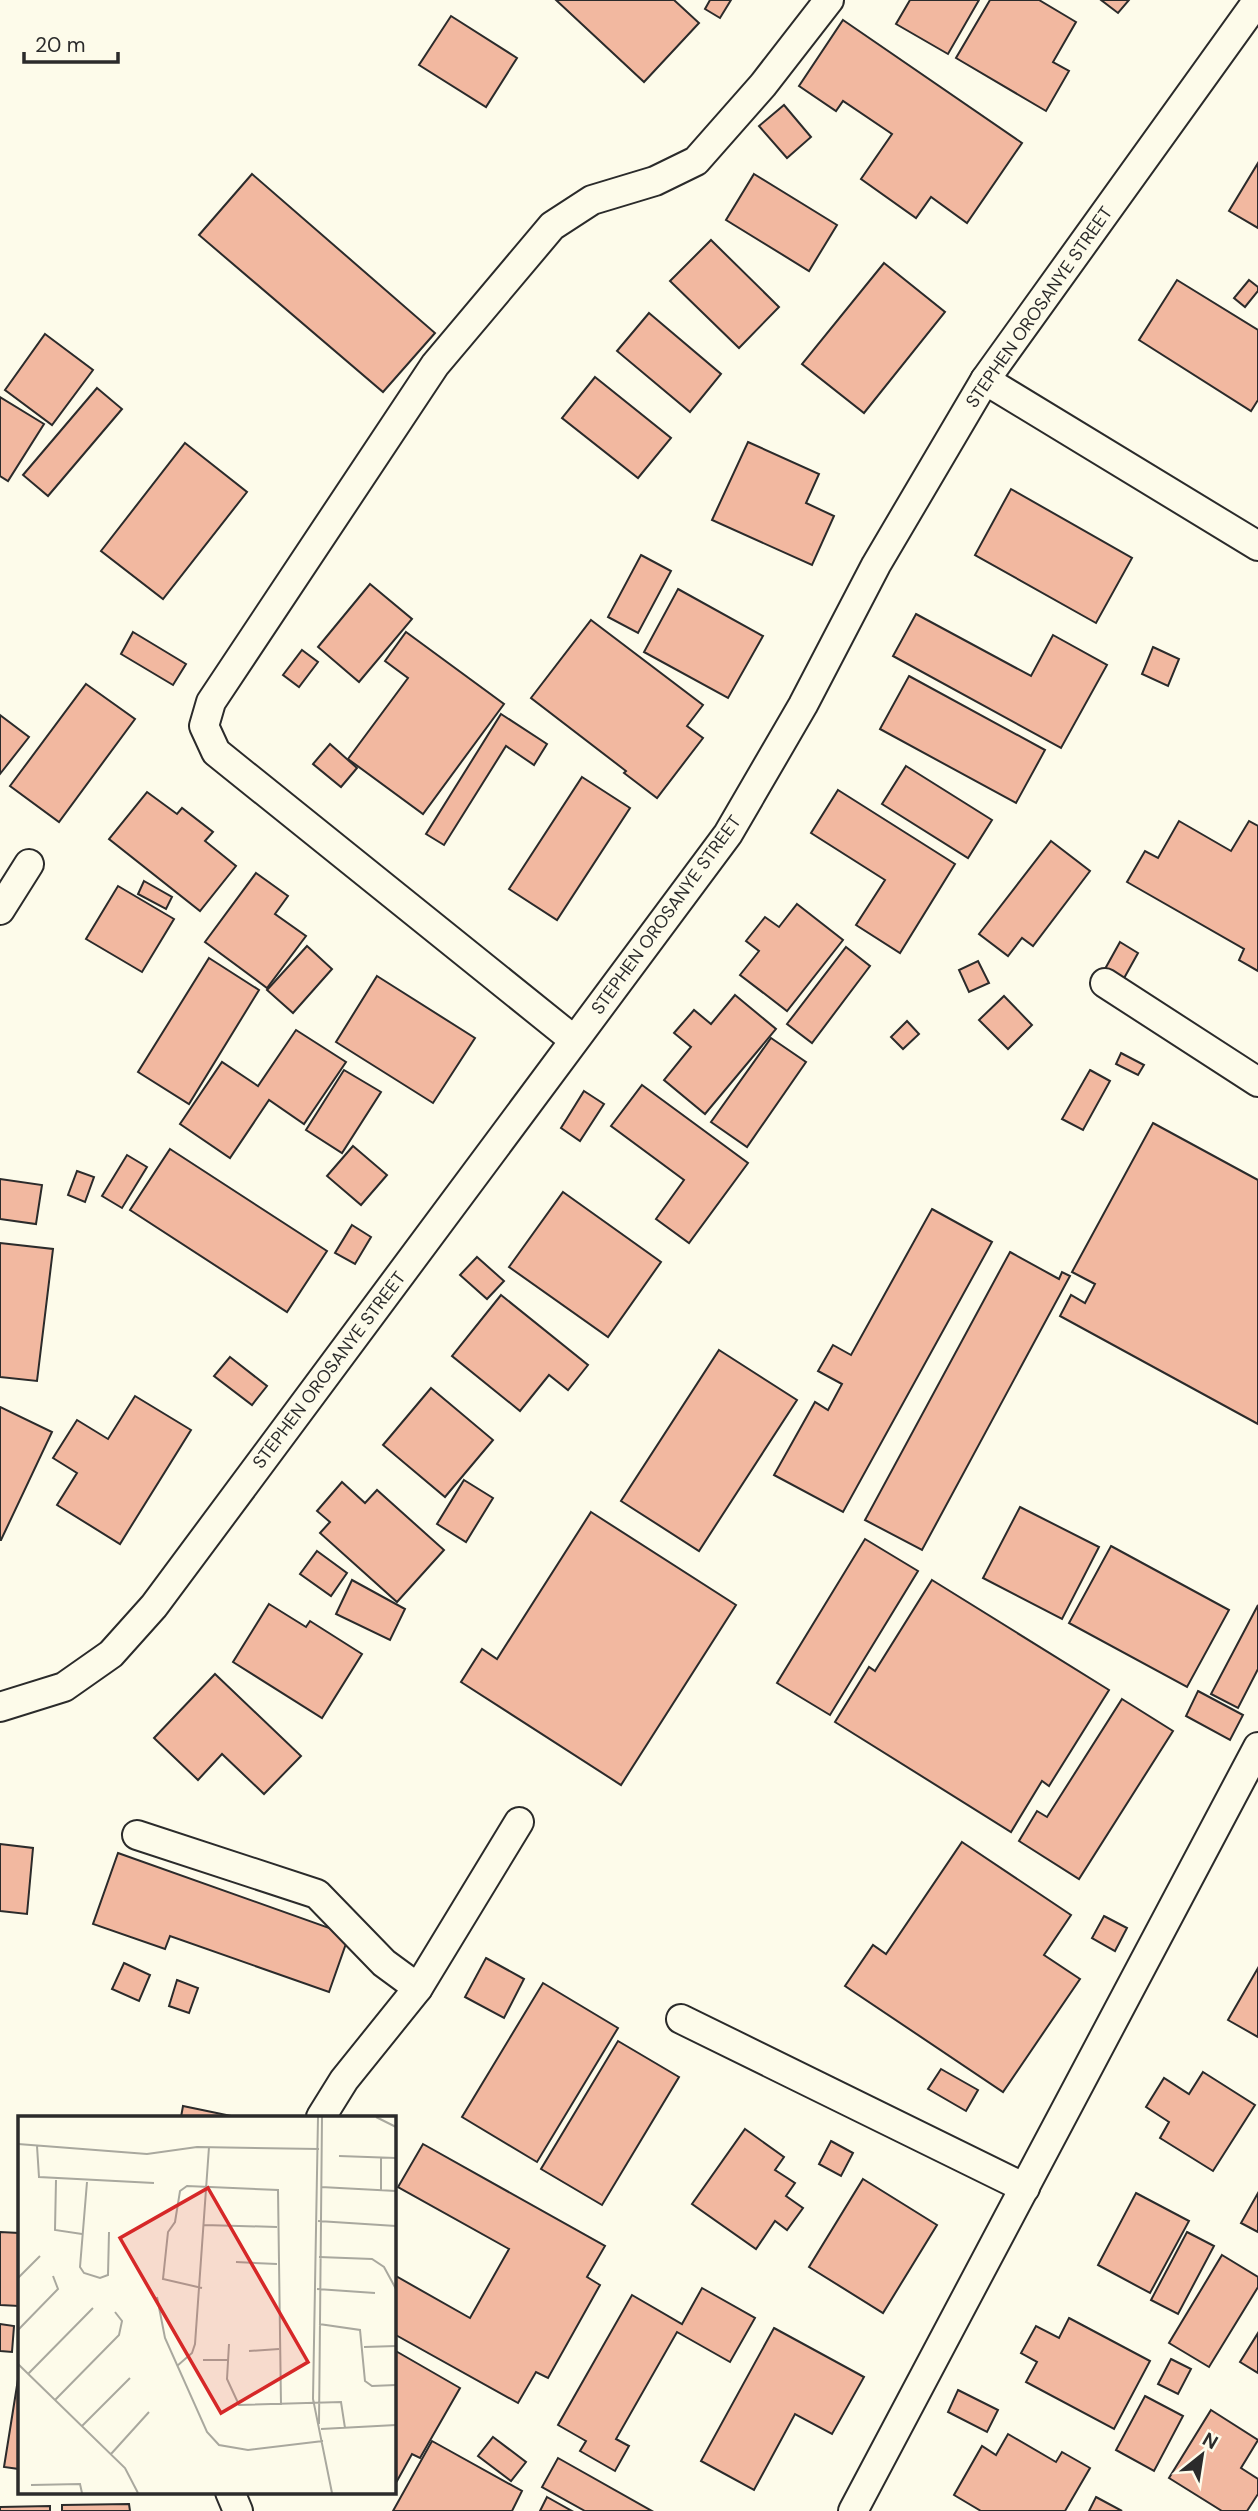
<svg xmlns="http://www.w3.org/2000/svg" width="1258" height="2511" font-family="'DM Sans',sans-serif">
<rect width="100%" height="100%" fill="#fdfbea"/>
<g fill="#f2b8a0" stroke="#2b2b2b" stroke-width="2">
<path d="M556,0H674L699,23L644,82Z"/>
<path d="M710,0H731L720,18L705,9Z"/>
<path d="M910,0H979L948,54L896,24Z"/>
<path d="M990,0H1039L1076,22L1053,62L1069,71L1046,111L956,58Z"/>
<path d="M1101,0H1129L1118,13Z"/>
<path d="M451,16L517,58L486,107L419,65Z"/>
<path d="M843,20L1022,143L967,223L931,197L916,218L861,179L892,134L843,101L836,111L799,86Z"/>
<path d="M784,105L811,137L787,158L759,126Z"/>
<path d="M1258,163V228L1229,211Z"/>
<path d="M252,174L435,333L383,392L199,235Z"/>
<path d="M754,174L837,225L809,271L726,220Z"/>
<path d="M711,240L779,307L739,348L670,281Z"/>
<path d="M884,263L945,312L864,413L802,364Z"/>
<path d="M1177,280L1258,330V400L1251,411L1139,340Z"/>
<path d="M1249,280L1258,287V291L1245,307L1234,298Z"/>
<path d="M649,313L721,374L690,412L617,351Z"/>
<path d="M45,334L93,370L52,425L5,390Z"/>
<path d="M595,377L671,438L638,478L562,418Z"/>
<path d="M97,388L122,409L48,496L23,475Z"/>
<path d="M0,397L44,424L8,481L0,476Z"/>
<path d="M748,442L819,474L806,503L834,516L812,565L712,520Z"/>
<path d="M185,443L247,492L163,599L101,551Z"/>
<path d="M1011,489L1132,558L1096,623L975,555Z"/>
<path d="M641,555L671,571L638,633L608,617Z"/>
<path d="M370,584L412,619L359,682L318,647Z"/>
<path d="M678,589L763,636L728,698L644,652Z"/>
<path d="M916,614L1031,676L1053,635L1107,665L1061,748L893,656Z"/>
<path d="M591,620L703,705L687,726L703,738L657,798L624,773L626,771L531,698Z"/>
<path d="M133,632L186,664L173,685L121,654Z"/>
<path d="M406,632L504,704L423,814L348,759L408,678L385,661Z"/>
<path d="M1153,647L1179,659L1168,686L1142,674Z"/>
<path d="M302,650L318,662L299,687L283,675Z"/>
<path d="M909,676L1045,750L1016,803L880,729Z"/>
<path d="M86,684L135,719L59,822L10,786Z"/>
<path d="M501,714L547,744L534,765L506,746L444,845L426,834Z"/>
<path d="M0,715L29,737L0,774Z"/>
<path d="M330,744L357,768L341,787L313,764Z"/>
<path d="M906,766L992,820L968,858L882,804Z"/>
<path d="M582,777L630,808L557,920L509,889Z"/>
<path d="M838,790L955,864L900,953L856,925L885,880L811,833Z"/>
<path d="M147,792L177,814L182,808L213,832L205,841L236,866L200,911L109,839Z"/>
<path d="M1179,821L1231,851L1249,821L1258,826V971L1239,960L1244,949L1127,882L1145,851L1158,858Z"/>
<path d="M1051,841L1090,871L1033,946L1022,938L1008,956L979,934Z"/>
<path d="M256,873L288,896L275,914L306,936L267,988L205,942Z"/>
<path d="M144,881L172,897L166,909L138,894Z"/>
<path d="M118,886L174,919L142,972L86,939Z"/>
<path d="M797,904L843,940L787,1011L740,975L759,951L746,941L765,917L779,927Z"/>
<path d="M1120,942L1138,953L1123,980L1105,969Z"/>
<path d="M307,946L332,969L293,1013L267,990Z"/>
<path d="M846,947L870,966L812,1043L787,1024Z"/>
<path d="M209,958L259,990L189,1104L138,1072Z"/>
<path d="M978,961L989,983L969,992L959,970Z"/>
<path d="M377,976L475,1038L433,1103L336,1042Z"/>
<path d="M735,995L776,1029L705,1114L664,1080L691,1047L674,1033L694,1010L711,1024Z"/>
<path d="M1004,996L1032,1025L1008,1049L979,1020Z"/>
<path d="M907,1021L919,1034L903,1049L891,1037Z"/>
<path d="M296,1030L346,1062L304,1124L269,1100L230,1158L180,1124L222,1062L258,1086Z"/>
<path d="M771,1038L806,1062L747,1147L711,1122Z"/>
<path d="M1121,1053L1144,1065L1138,1075L1116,1064Z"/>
<path d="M344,1070L381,1092L342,1153L306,1130Z"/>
<path d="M1090,1070L1110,1081L1083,1130L1062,1119Z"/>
<path d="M642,1085L748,1163L689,1243L656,1219L684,1180L611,1126Z"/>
<path d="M584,1091L604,1104L580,1141L561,1128Z"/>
<path d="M1153,1123L1258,1180V1424L1060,1316L1071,1295L1085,1303L1095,1284L1072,1272Z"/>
<path d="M353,1146L387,1175L361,1205L327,1176Z"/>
<path d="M170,1149L327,1251L287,1312L130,1210Z"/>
<path d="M127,1155L147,1167L122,1208L102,1196Z"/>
<path d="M77,1171L94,1177L85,1202L68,1195Z"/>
<path d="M0,1179L42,1185L36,1224L0,1219Z"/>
<path d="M563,1192L661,1262L608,1337L509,1267Z"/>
<path d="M932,1209L992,1242L843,1512L774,1475L815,1402L828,1410L842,1384L818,1371L833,1345L851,1355Z"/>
<path d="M352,1225L371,1237L355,1264L335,1253Z"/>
<path d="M0,1243L53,1249L37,1381L0,1377Z"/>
<path d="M1010,1252L1059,1279L1062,1272L1070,1276L922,1550L865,1520Z"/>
<path d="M477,1257L504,1281L487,1299L460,1275Z"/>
<path d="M501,1295L588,1365L568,1390L549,1375L520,1411L452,1356Z"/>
<path d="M719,1350L797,1400L699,1551L621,1501Z"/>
<path d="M230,1357L267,1386L252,1405L214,1376Z"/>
<path d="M431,1388L493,1440L445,1497L383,1445Z"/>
<path d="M135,1396L191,1430L120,1544L57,1505L77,1473L53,1458L77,1420L108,1439Z"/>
<path d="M0,1407L52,1432L1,1540H0Z"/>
<path d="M464,1480L493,1498L466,1542L437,1524Z"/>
<path d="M342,1482L365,1503L377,1490L444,1550L397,1602L320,1533L330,1522L317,1511Z"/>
<path d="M1020,1507L1099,1547L1062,1619L983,1578Z"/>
<path d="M591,1512L736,1605L621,1785L461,1682L482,1649L497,1659Z"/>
<path d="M865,1539L918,1571L830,1715L777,1683Z"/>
<path d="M1111,1546L1229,1610L1187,1687L1069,1623Z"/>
<path d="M317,1551L347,1573L331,1596L300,1574Z"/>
<path d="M352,1580L405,1609L390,1640L336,1614Z"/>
<path d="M932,1580L1109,1690L1049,1786L1042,1781L1011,1832L835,1722L869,1667L875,1671Z"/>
<path d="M269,1604L306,1627L310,1621L362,1654L322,1718L233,1662Z"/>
<path d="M1258,1605V1669L1238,1708L1211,1694Z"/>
<path d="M215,1674L301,1756L264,1794L222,1754L198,1780L154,1738Z"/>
<path d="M1198,1691L1243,1715L1230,1740L1186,1716Z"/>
<path d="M1122,1699L1173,1731L1079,1879L1019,1841L1037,1811L1047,1817Z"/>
<path d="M962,1842L1071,1915L1044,1955L1080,1979L1003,2092L845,1986L873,1945L886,1954Z"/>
<path d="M0,1844L33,1848L27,1914L0,1911Z"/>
<path d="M118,1853L349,1935L329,1992L170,1936L165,1949L93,1924Z"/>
<path d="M1104,1916L1127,1928L1115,1951L1092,1938Z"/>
<path d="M486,1958L524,1979L504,2018L465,1997Z"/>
<path d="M124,1963L150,1975L139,2001L112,1989Z"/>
<path d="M1258,1968V2037L1228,2020Z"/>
<path d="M177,1980L198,1988L189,2013L169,2006Z"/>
<path d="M543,1983L618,2028L537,2162L462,2117Z"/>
<path d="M618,2041L679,2077L602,2205L541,2169Z"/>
<path d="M941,2069L978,2090L966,2111L928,2089Z"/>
<path d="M1203,2072L1255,2105L1213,2171L1160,2138L1169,2122L1146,2107L1164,2078L1189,2094Z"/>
<path d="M183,2106L236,2117H181Z"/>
<path d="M745,2129L784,2157L775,2170L795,2183L786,2196L803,2208L787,2230L775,2221L756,2249L692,2204Z"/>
<path d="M831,2141L853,2153L841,2176L819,2164Z"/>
<path d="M423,2144L605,2246L587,2277L600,2285L548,2378L536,2372L518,2403L394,2334V2275L470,2318L509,2249L398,2187Z"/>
<path d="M863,2179L937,2225L883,2313L809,2267Z"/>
<path d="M1136,2193L1189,2221L1150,2293L1098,2265Z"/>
<path d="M1258,2193V2232L1241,2223Z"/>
<path d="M0,2232L19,2233V2306L0,2305Z"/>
<path d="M1187,2232L1214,2246L1178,2314L1151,2300Z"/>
<path d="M1222,2255L1258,2277V2287L1209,2367L1169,2343Z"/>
<path d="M702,2288L755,2318L730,2362L677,2332L616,2439L629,2446L615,2471L580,2451L586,2441L558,2425L632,2295L682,2324Z"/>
<path d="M1069,2318L1150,2361L1114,2429L1026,2382L1037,2362L1021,2353L1036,2326L1059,2338Z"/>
<path d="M0,2324L14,2326L12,2352L0,2351Z"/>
<path d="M774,2328L864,2377L832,2434L795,2414L754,2490L701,2461Z"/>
<path d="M1258,2333V2373L1240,2362Z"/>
<path d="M394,2350L460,2388L420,2458L412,2454L397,2481L394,2479Z"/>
<path d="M1171,2359L1191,2369L1178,2394L1158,2384Z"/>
<path d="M19,2373V2469L4,2467Z"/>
<path d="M958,2390L998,2410L987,2432L948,2412Z"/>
<path d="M1145,2396L1183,2416L1154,2471L1116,2450Z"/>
<path d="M1211,2410L1258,2440L1241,2468L1258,2479V2494L1247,2511H1222L1169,2478Z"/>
<path d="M1008,2434L1056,2462L1062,2452L1090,2468L1065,2511H981L954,2495L982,2446L996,2455Z"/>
<path d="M493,2437L526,2462L511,2481L478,2456Z"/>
<path d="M432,2441L522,2491L512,2511H393Z"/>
<path d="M558,2458L652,2511H585L542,2487Z"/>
<path d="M547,2497L572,2511H540Z"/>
<path d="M1096,2497L1122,2511H1089Z"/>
<path d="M129,2504L130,2511H62V2505Z"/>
<path d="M50,2506V2511H0V2507Z"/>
</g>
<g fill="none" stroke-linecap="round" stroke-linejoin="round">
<g stroke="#2b2b2b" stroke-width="32">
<g id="minor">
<path d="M985,380L1258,546"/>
<path d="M0,910L29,864"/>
<path d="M1105,983L1258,1082"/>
<path d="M574,1040L216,752L204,726L211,702L435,365L552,226L592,200L655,181L696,161L763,85L829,0"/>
<path d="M0,1707L64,1687L111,1654L154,1606L728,834L803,705L876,565L985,380L1258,0"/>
<path d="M137,1835L317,1894L384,1963L418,1988"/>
<path d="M681,2019L1025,2188"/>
<path d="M321,2117L344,2080L418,1988L519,1822"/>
<path d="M230,2492L238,2511"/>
<path d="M853,2511L1258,1747"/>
</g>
</g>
<use href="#minor" stroke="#fdfbea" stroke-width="28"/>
</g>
<g text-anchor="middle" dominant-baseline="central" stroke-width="5" stroke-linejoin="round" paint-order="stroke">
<g font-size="18" fill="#2b2b2b" stroke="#fdfbea">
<text transform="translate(1039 307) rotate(-55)">STEPHEN OROSANYE STREET</text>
<text transform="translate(666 915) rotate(-54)">STEPHEN OROSANYE STREET</text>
<text transform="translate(329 1370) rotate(-53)">STEPHEN OROSANYE STREET</text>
</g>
</g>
<g transform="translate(18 2116)">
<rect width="378" height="378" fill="#fdfbea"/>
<path fill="none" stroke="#a9a89e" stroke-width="2" d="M300,1L295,283L314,377M358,1L378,11M0,28L129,38L179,31L301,33M19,30L21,61L136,67M321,40L378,42M38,64L37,114L64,118M69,66L62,151L66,157L82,162L90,159L91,116M303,71L378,75M363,74V42M300,105L378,110M186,109L259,111M301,141L354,143L366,151L378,173M218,146L259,148M0,162L22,140M184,172L145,163L150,116L157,106L162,75L169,70L260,74L263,289M299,173L357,177M139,181L147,222L189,316L201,329L230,334L305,325M301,208L342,214L347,265L354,270L378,269M0,214L40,173L35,160M211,228L209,263L221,289L323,286L327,312M346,231L378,230M231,235L261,233M185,244H211M0,248L107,352L120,377M159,250L174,237L177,228L191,31M10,258L75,192M37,284L101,219L104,205L97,196M301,308L304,1M64,310L112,262M303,313L378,309M93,338L131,296M13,369L62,368L64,377"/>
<path fill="#d62828" fill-opacity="0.15" stroke="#d62828" stroke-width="3.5" d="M190,72L290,246L203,297L102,122Z"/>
<rect width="378" height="378" fill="none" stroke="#2b2b2b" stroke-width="3.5"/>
</g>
<g transform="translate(1202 2455) rotate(30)" stroke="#fdfbea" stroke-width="5" paint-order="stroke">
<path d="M0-5L12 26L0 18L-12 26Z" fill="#2b2b2b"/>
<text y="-10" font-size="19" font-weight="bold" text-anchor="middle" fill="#2b2b2b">N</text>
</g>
<path d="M24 52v10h94v-10" fill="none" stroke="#2b2b2b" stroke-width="3.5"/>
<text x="35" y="52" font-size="21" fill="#2b2b2b" stroke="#fdfbea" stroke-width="5" paint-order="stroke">20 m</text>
</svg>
